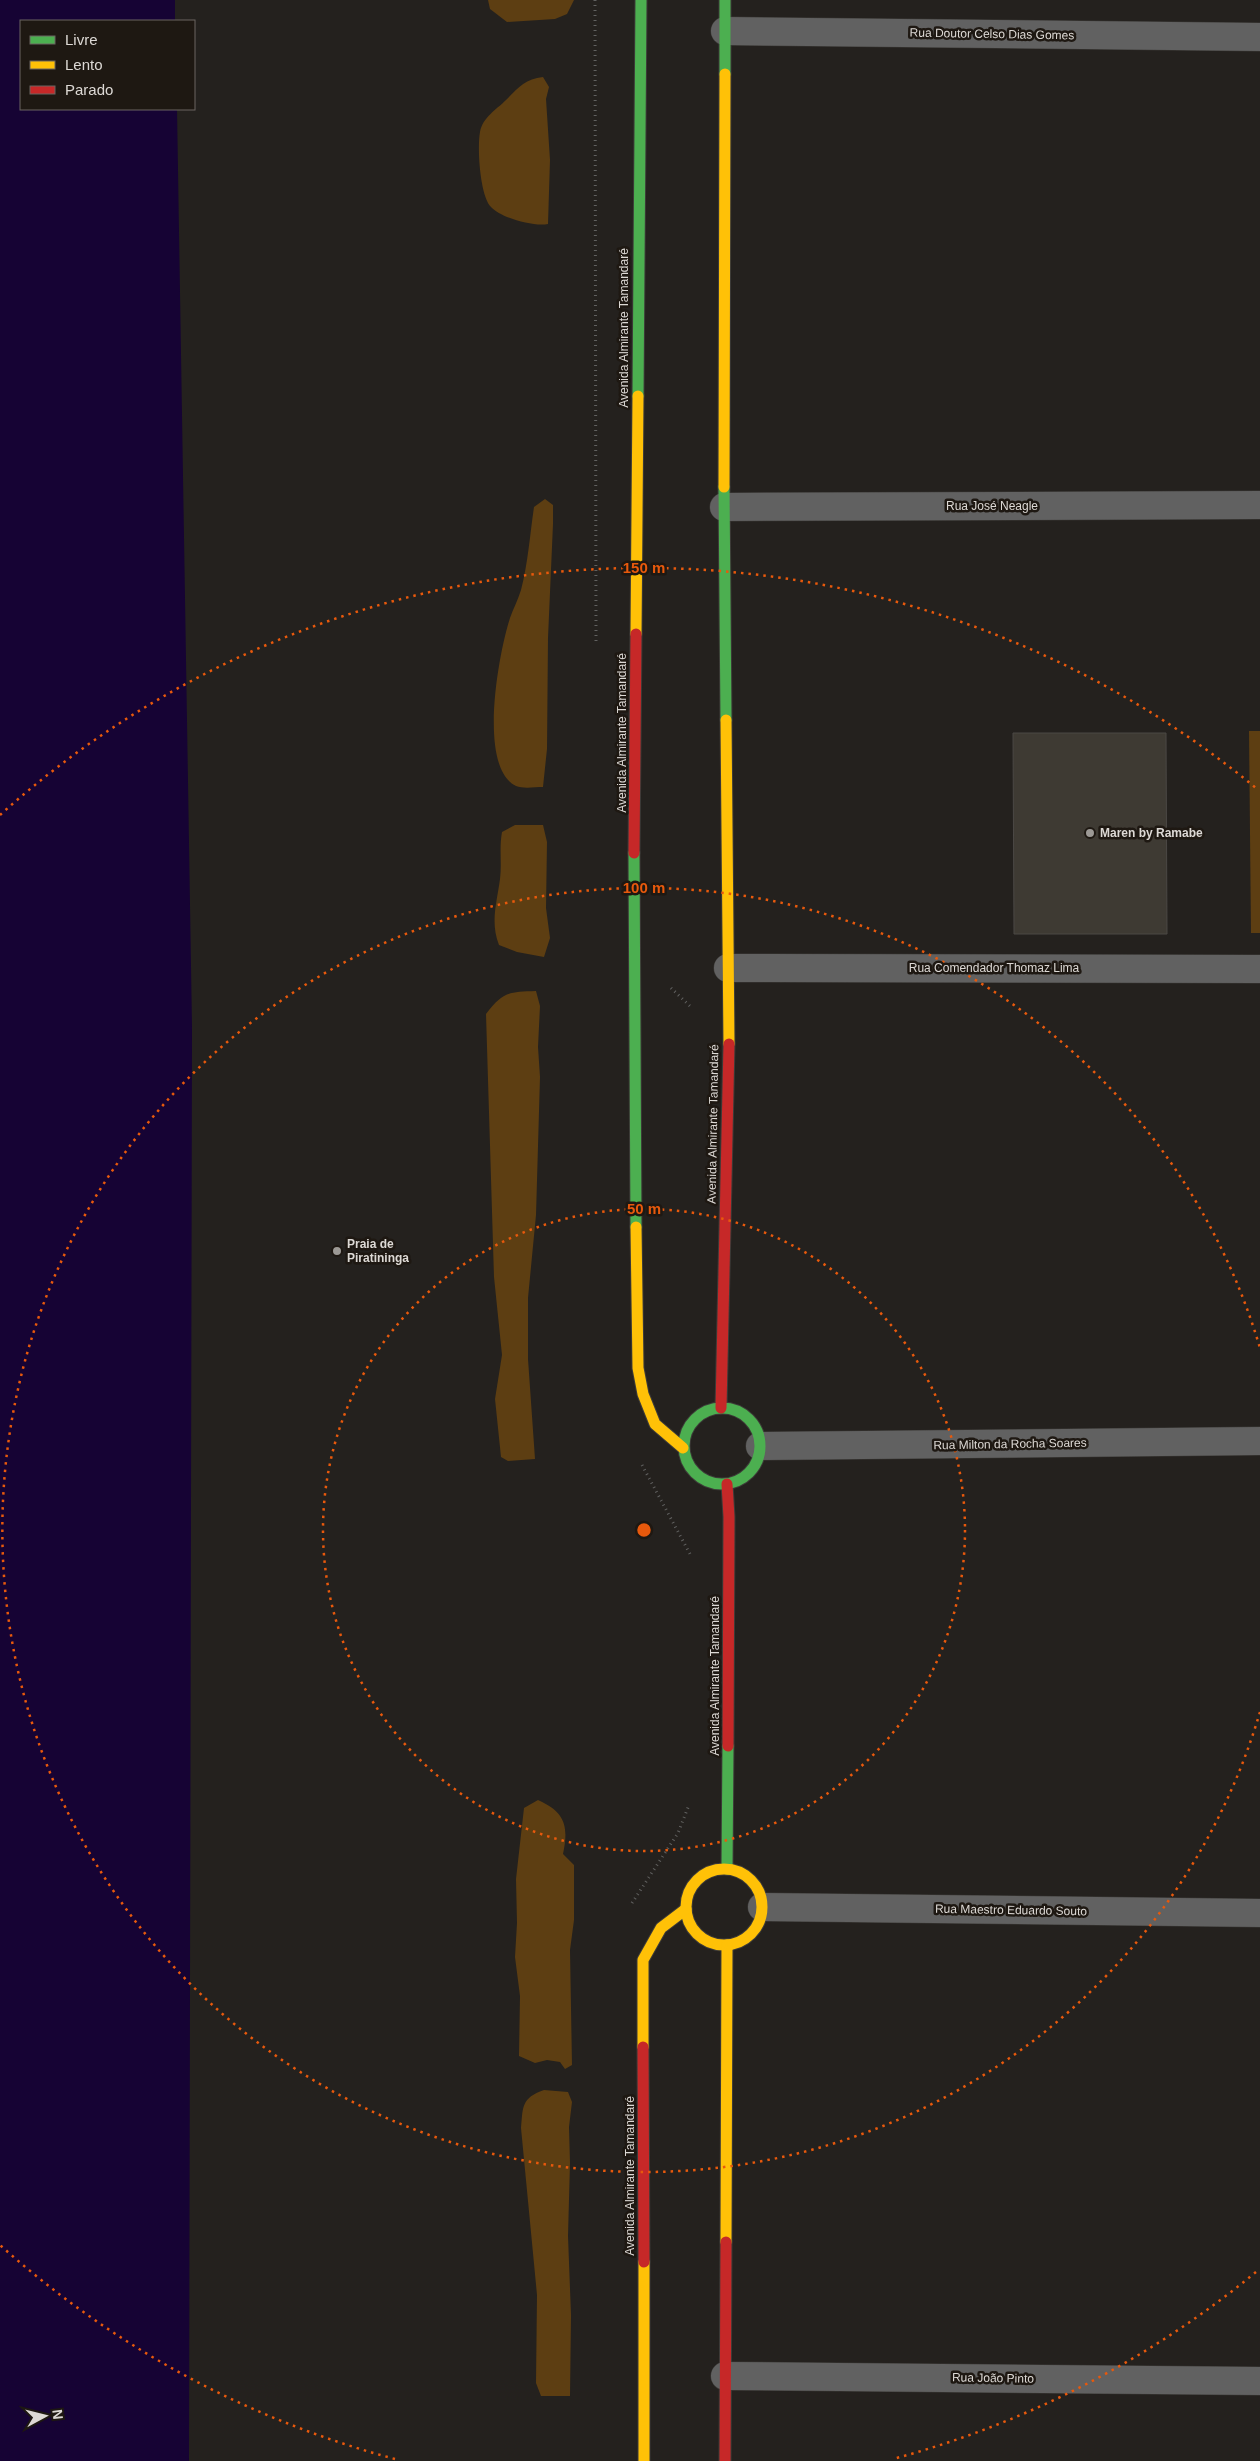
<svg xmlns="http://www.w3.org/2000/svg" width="1260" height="2461" font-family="Helvetica,sans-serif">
<rect width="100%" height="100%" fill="#24211e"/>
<g fill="#5d3e12">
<path d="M488,0H574L567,14L555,19L507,22L490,9Z"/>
<path d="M543,77L549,87L546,99L550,160L548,224C534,227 501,218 491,207C480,196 477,148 480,132C483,117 496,110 506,100C518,88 525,79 543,77Z"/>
<path d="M545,499L553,505V524L548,638L547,749L543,787C535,787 523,789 516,786C477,767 499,652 510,618C513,609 518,600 521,590C528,563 530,534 534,507Z"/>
<path d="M1249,731H1260V933H1251Z"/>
<path d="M515,825H543L547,842L546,908L550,938L544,957L517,952L499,945C490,922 497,902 500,879C502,863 499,848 502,832Z"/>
<path d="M536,991L540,1006L538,1047L540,1077L536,1215L528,1298V1359L535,1459L508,1461L501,1457L495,1399L502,1355L494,1277L486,1014C503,992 508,992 536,991Z"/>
<path d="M538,1800C565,1812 569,1826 563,1854L574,1865V1920L570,1950L572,2065L565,2069L560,2062L547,2060L535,2063L519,2056L520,1996L515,1957L517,1923L516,1879L524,1808Z"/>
<path d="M544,2090L568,2092L572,2102L569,2127L570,2163L568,2236L571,2315L570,2396H541L536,2383L537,2295L521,2128C523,2107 521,2098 544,2090Z"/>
</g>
<path fill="#160334" d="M0,0H175V21H21V109H177L192,1027L189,2461H0Z"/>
<path fill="#3e3a33" stroke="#4b4845" d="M1013,733H1166L1167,934H1014Z"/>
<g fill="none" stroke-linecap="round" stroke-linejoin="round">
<g stroke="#3d3b38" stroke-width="29">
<g id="street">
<path d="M725,31L1260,37"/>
<path d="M724,507L1260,505"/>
<path d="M728,968L1260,969"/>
<path d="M760,1446L1260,1441"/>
<path d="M762,1907L1260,1913"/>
<path d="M725,2376L1260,2381"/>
</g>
</g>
<g stroke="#3d3b38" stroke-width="13">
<g id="fast">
<path d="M725,74V0"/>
<path d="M638,396L641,0"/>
<path d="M724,487L726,720"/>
<path d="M634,853L636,1227"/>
<circle cx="722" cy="1446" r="38"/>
<path d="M727,1869L728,1746"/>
</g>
</g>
<g stroke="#3d3b38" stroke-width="13">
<g id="slow">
<path d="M724,487L725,74"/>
<path d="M636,634L638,396"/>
<path d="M726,720L729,1044"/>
<path d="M636,1227L638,1368L643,1394L655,1424L683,1448"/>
<circle cx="724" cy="1907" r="38"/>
<path d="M643,2047V1960L661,1928L686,1909"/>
<path d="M726,2242L727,1945"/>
<path d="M644,2262V2461"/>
</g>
</g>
<g stroke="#3d3b38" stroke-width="13">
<g id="jam">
<path d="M634,853L636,634"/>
<path d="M721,1408L729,1044"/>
<path d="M727,1484L729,1517L728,1746"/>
<path d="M643,2047L644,2262"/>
<path d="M725,2461L726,2242"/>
</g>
</g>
<g stroke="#616160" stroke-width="3" stroke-dasharray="1 4" stroke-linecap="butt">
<path d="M595,0L596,644"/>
<path d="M671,988L692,1008"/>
<path d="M642,1465L690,1554"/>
<path d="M632,1903L678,1833L689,1805"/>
</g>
<use href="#street" stroke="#616161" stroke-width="28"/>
<use href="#fast" stroke="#4caf50" stroke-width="11"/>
<use href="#slow" stroke="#ffc107" stroke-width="11"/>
<use href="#jam" stroke="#c62828" stroke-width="11"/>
</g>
<g fill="none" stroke="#e8590c" stroke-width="2.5" stroke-dasharray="2.5 5">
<circle cx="644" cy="1530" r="321"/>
<path d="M1260 1712A642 642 0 1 1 1260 1348"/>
<path d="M1256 2272A962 962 0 0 1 893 2459M395 2459A962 962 0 0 1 0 2245M0 815A962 962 0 0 1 1256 788"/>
</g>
<g fill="#9c9995" stroke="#1e1812" stroke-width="2">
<circle cx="1090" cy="833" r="5"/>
<circle cx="337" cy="1251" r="5"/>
</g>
<g text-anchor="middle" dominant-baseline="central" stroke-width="5" stroke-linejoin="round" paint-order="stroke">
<g font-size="12" fill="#ddd9d5" stroke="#1e1812">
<text transform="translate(992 34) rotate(1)">Rua Doutor Celso Dias Gomes</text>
<text transform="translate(624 328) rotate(-90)">Avenida Almirante Tamandaré</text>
<text x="992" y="506">Rua José Neagle</text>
<text transform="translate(622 733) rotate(-90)">Avenida Almirante Tamandaré</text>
<text x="994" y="968">Rua Comendador Thomaz Lima</text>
<text transform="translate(713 1124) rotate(-89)">Avenida Almirante Tamandaré</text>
<text transform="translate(1010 1444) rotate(-1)">Rua Milton da Rocha Soares</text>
<text transform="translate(715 1676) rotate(-90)">Avenida Almirante Tamandaré</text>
<text transform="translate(1011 1910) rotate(1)">Rua Maestro Eduardo Souto</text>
<text transform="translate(630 2176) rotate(-90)">Avenida Almirante Tamandaré</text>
<text transform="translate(993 2378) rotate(1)">Rua João Pinto</text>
</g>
<g font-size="12" font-weight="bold" fill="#ddd9d5" stroke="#1e1812" text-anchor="start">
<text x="1100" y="833">Maren by Ramabe</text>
<text x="347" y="1244">Praia de<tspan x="347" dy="14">Piratininga</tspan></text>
</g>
</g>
<circle cx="644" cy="1530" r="8" fill="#e8590c" stroke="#1e1812" stroke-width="2.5"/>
<g font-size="15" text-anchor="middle" font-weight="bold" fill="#e8590c" stroke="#1e1812" stroke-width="5" stroke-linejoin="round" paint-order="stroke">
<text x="644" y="573">150 m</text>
<text x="644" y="893">100 m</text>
<text x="644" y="1214">50 m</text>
</g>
<rect x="20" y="20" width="175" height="90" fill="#1e1812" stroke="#6a6560"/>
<rect x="30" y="36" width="25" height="8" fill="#4caf50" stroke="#6a6560"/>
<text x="65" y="45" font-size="15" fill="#ddd9d5">Livre</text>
<rect x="30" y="61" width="25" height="8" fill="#ffc107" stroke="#6a6560"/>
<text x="65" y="70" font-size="15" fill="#ddd9d5">Lento</text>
<rect x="30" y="86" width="25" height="8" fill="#c62828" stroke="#6a6560"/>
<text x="65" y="95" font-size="15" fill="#ddd9d5">Parado</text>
<g transform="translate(45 2416) rotate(83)" stroke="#1e1812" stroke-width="4" paint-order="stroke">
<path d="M0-4L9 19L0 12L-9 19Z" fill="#ddd9d5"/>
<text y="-8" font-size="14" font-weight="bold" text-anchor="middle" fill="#ddd9d5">N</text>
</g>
</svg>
